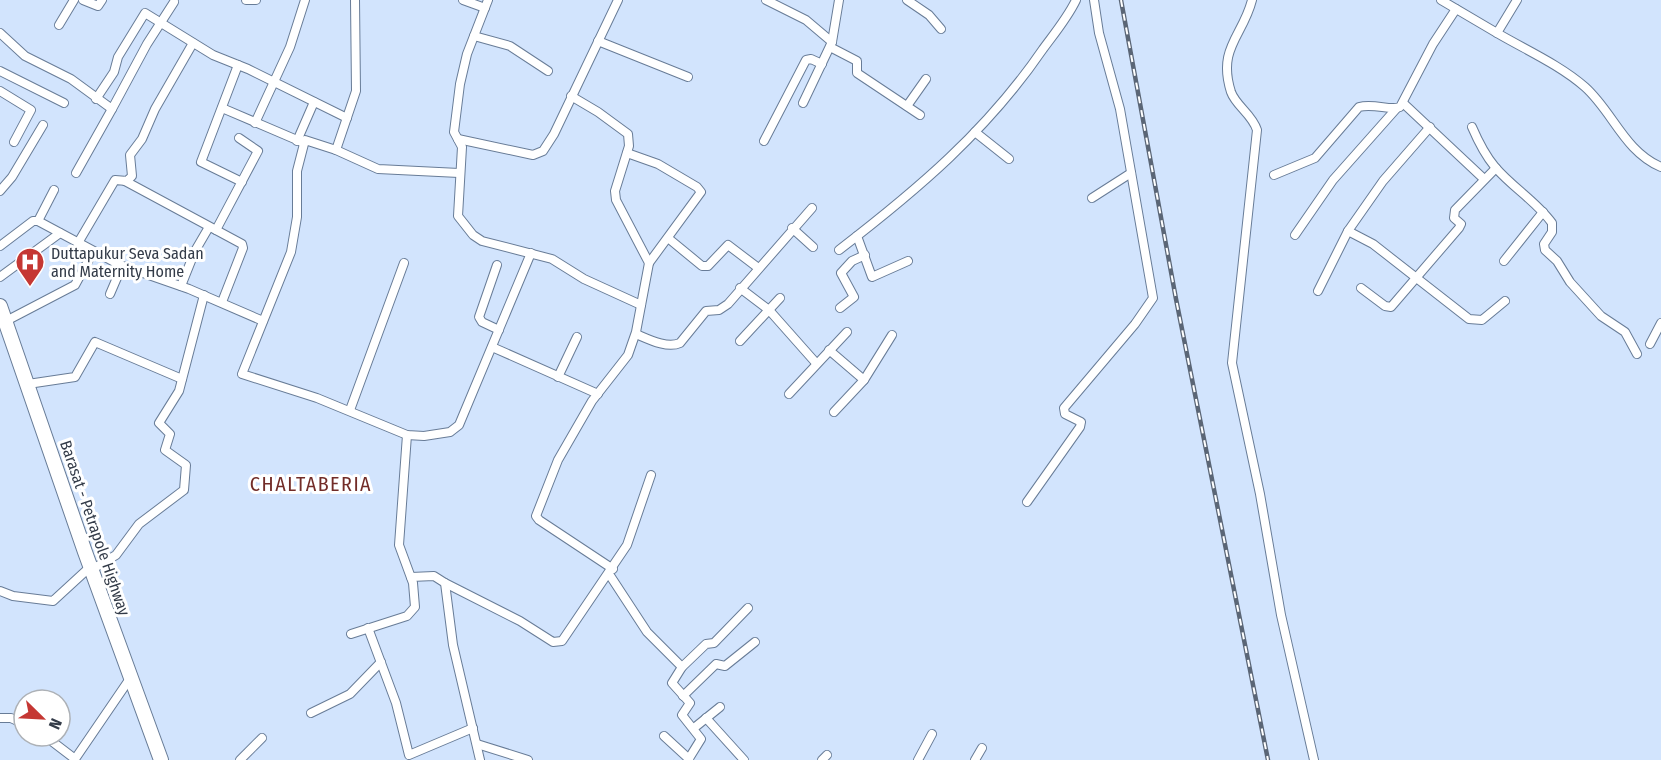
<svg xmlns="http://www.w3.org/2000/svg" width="1661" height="760" font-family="'Fira Sans Condensed',sans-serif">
<rect width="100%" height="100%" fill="#d2e4fd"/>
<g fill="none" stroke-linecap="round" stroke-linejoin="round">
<g stroke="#687c97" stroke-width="10">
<g id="street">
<path d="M83,0L98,6L102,0"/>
<path d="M246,0H256"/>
<path d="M463,0L485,8"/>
<path d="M488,0L467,54L460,84L454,132L462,147L458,216L473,235L482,241L552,259L584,279L641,305"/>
<path d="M766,0L806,20L832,42"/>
<path d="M907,0L929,15L941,29"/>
<path d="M1252,0C1243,36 1217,48 1231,92C1236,106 1252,114 1257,130L1232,363L1260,494L1281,615L1314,760"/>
<path d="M1441,0L1497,33L1517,0"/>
<path d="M59,25L74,0"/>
<path d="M0,33L25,56L71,79L112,109L147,44L174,2"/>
<path d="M1497,33C1526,50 1560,65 1585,87C1613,112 1624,151 1661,167"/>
<path d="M474,36L510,46L548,71"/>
<path d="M598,41L688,77"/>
<path d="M830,47L857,61V73L920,115"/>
<path d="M238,65L201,162L242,182"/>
<path d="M0,71L64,103"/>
<path d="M0,91L31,110L14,142"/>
<path d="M571,96L598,112L628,134L629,146L615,191L616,200L649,263L636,332L628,355L592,401L558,460L536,516L539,520L613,569"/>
<path d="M96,99L114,72L118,57L145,13L213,55L248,69L347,118"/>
<path d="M803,103L832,42L839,0"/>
<path d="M1403,103L1484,179"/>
<path d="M907,106L926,79"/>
<path d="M222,108L304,143"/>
<path d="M255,123L290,47L305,0"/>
<path d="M1472,127C1478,141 1485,155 1495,167C1513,188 1536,201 1552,223V232L1544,244L1545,250L1557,261L1570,282L1601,316L1625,332L1637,354"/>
<path d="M975,132L1009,159"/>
<path d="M458,139L533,155L543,151L554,134L618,0"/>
<path d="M297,141L314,102"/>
<path d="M764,141L806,60L811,59L822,64"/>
<path d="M336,150L356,91L355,0"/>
<path d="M627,153L658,164L697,187L701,192L649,263"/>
<path d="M76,173L112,109"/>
<path d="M459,173L378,169L336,150L305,140L297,171V217L291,252L242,374L317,398L407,435L424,436L450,432L459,425L531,253"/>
<path d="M1274,175L1315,158L1359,107C1374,103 1391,111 1400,107L1433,44L1456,9"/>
<path d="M125,181L242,244L243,248L222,302"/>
<path d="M0,191L12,177L43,125"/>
<path d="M1092,198L1131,173"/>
<path d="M38,221L54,190"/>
<path d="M792,228L813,247"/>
<path d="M216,230L258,151L239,138"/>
<path d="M1348,231L1373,244L1469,319L1482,320L1505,301"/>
<path d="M1295,235L1333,180L1396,109"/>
<path d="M857,236L872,277L908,261"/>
<path d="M668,238L702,266H708L728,245L757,267"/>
<path d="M78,243L115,180L127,181L132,176L130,155L142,139L155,109L193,43"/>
<path d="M0,246L33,221H38L120,265L189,289L263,321"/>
<path d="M839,250C917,190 987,131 1043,49C1054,34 1068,17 1076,0"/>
<path d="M1504,261L1543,212"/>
<path d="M497,265L479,317L482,322L499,330"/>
<path d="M0,277L60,233"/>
<path d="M181,286L195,251L209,227"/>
<path d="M740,288L769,310L816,363"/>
<path d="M1361,288L1385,306L1391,307L1459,228L1461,224L1454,218L1455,210L1496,168"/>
<path d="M1318,291L1348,231L1383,181L1430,127"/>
<path d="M110,294L122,266"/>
<path d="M840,308L854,297L841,273L852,261L865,255"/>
<path d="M6,321L75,285L93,252"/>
<path d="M636,334C648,339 667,349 680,343L706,311L719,310L728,304L812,208"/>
<path d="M740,341L780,298"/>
<path d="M1650,344L1661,323"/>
<path d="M492,347L598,394"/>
<path d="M829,350L864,380"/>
<path d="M558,377L577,337"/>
<path d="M28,384L75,377L95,342L182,379"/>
<path d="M789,394L847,332"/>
<path d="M350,410L404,263"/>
<path d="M834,412L864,380L892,335"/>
<path d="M1027,502L1080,427L1081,422L1065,414L1064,408L1135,324L1153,298L1120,109L1099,33L1094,0"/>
<path d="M91,570L116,555L139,524L184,490L186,465L165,450L170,434L159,423L179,391L204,295"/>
<path d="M609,574L647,632L682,667L672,683L690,703L682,715L701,739L688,760"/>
<path d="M411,577L434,576L445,583L453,645L480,760"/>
<path d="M445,583L520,621L553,642L562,641L627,545L651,475"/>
<path d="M0,591L13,596L53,601L90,567"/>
<path d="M368,628L396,703L409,755L473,728"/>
<path d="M351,634L407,616L415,607L413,583L399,545L407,435"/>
<path d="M682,667L706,644L714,643L748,608"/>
<path d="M683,696L716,664L725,666L755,642"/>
<path d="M311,713L350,694L381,662"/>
<path d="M0,718H11L24,724"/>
<path d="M706,718L744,760"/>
<path d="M694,728L720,707"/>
<path d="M45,736L75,759L131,677"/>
<path d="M664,736L689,759"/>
<path d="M477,744L528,760"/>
<path d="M240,760L262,738"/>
<path d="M822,760L827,755"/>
<path d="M918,760L932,734"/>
<path d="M975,760L982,748"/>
</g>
</g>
<g stroke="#687c97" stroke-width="16">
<path id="highway" d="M0,306L85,552L161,760"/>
</g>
<use href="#street" stroke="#fff" stroke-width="8"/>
<use href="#highway" stroke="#fff" stroke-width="14"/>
<g stroke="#5b6676" stroke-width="4.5">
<path id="rail" d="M1121,0L1176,299L1268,760"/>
</g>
<use href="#rail" stroke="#fff" stroke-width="2" stroke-dasharray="7" stroke-linecap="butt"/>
</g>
<defs>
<g id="hospital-pin" transform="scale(1.5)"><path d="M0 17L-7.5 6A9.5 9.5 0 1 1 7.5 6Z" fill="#c53733" stroke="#fff"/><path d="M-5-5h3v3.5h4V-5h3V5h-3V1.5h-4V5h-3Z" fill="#fff"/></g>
</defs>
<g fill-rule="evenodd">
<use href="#hospital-pin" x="30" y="262"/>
</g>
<g text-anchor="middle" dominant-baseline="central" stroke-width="6" stroke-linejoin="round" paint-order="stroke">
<g font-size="16" fill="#333b48" stroke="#fff" text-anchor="start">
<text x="51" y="253">Duttapukur Seva Sadan<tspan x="51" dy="18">and Maternity Home</tspan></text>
</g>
<g font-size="16" fill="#333b48" stroke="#fff">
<text transform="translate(95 528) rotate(71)">Barasat - Petrapole Highway</text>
</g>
<g font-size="20" letter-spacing="1.5" fill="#722c28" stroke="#fff">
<text x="311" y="484">CHALTABERIA</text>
</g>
</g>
<g transform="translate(42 718) rotate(114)"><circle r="28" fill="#ffffff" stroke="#adb1b6" stroke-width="1.5"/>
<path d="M0-4.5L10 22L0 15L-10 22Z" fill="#c53733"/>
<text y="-9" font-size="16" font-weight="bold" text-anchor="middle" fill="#333b48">N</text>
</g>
</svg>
